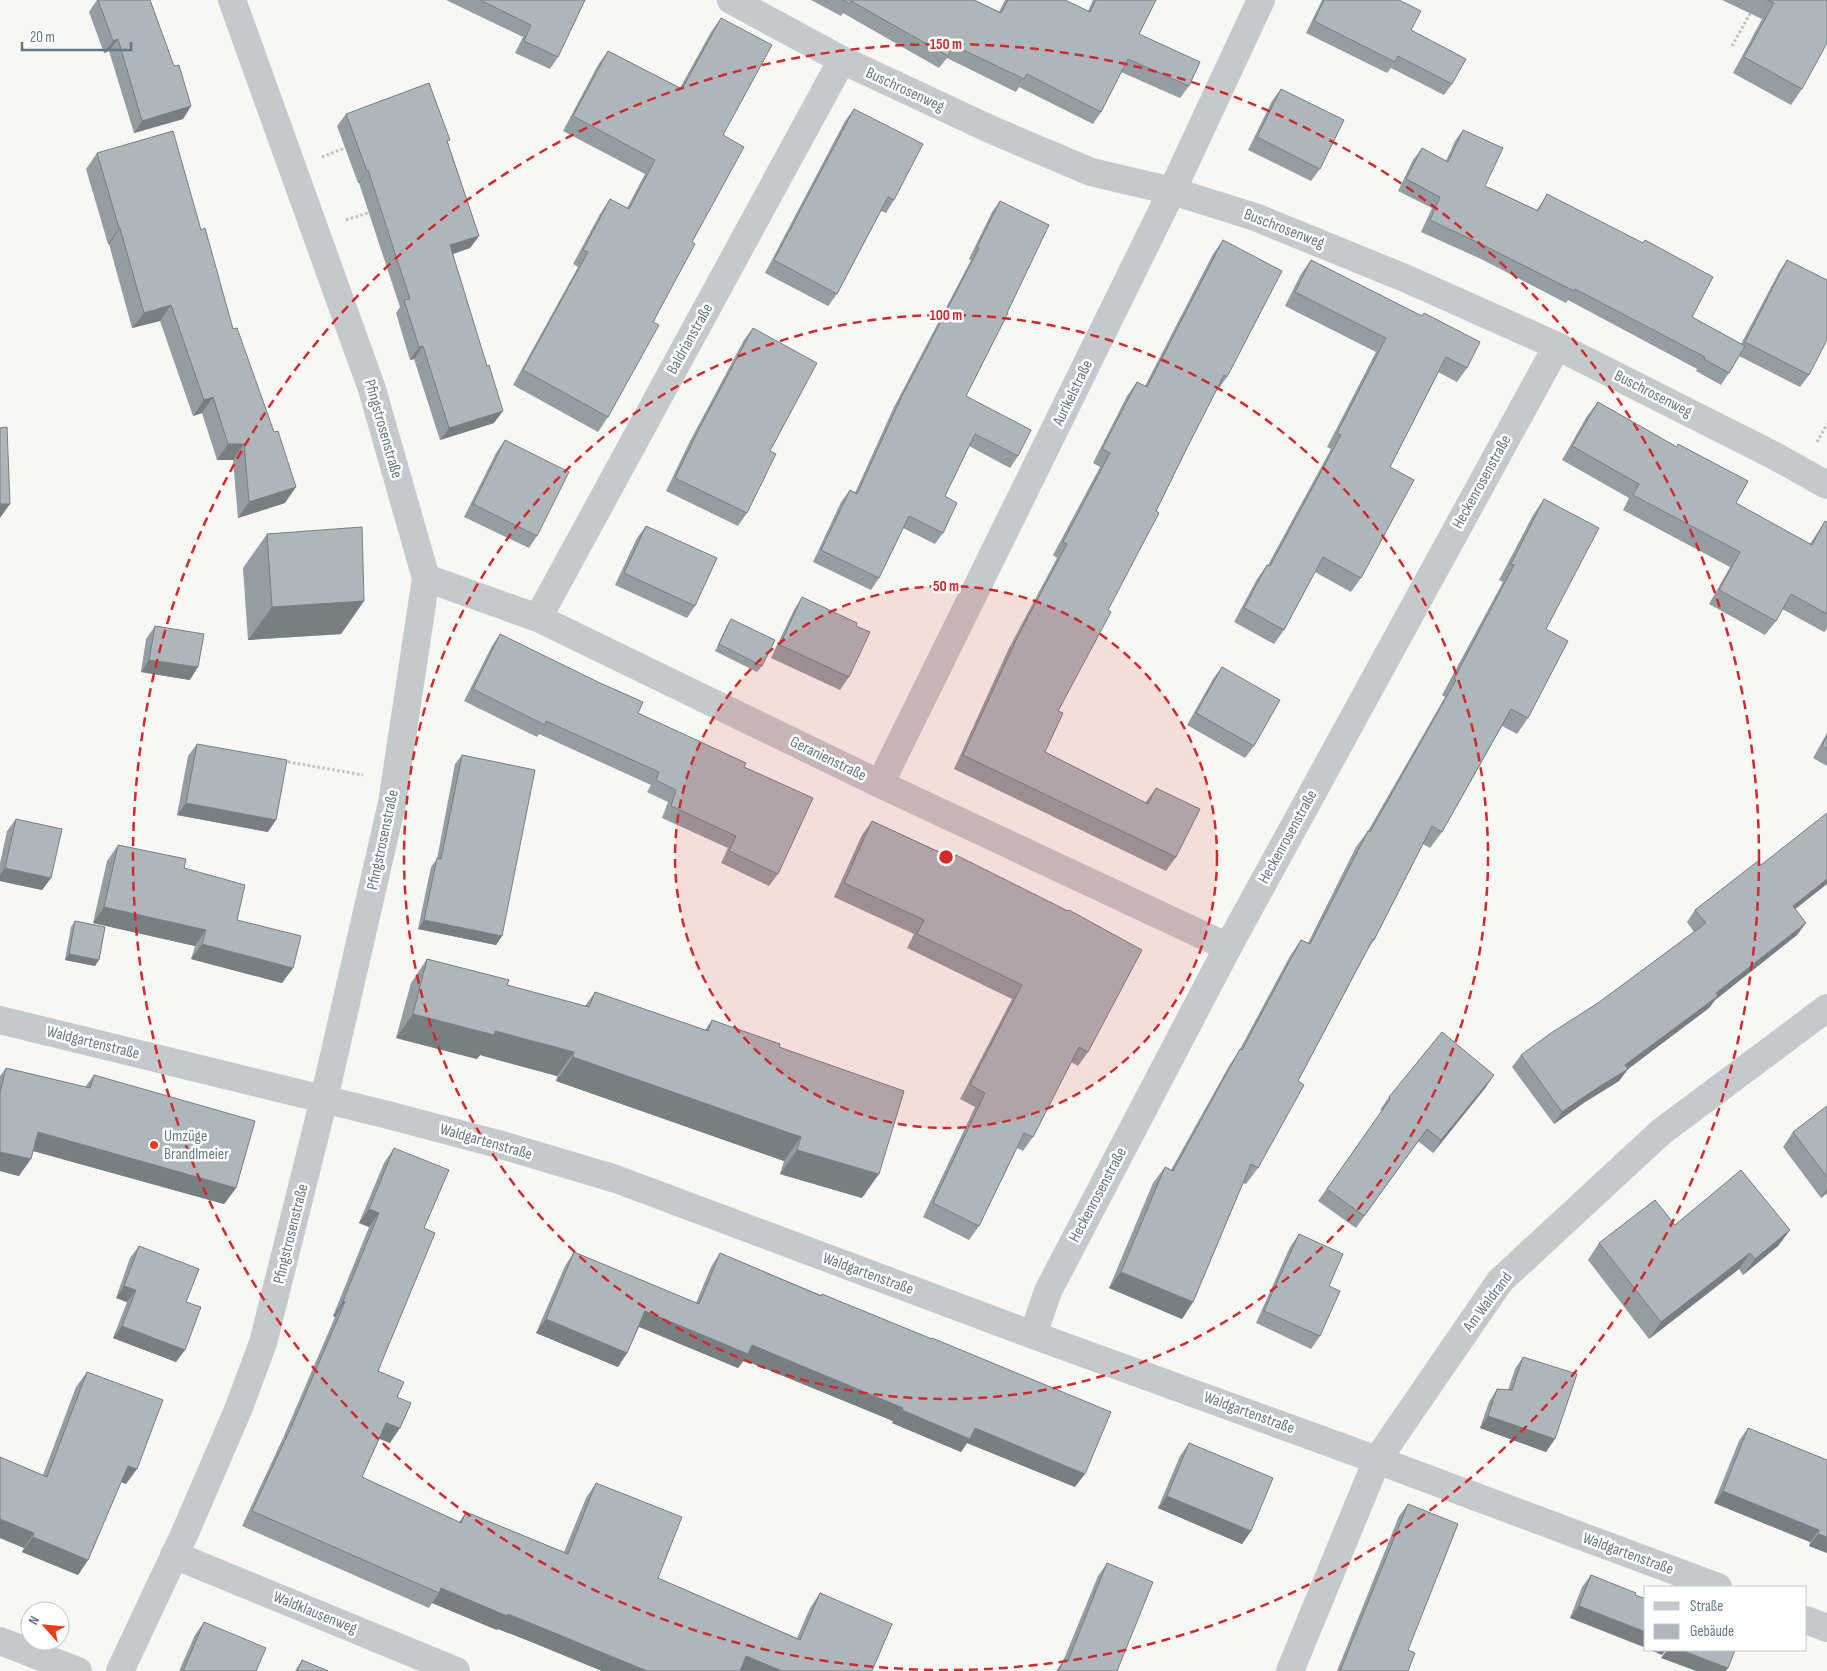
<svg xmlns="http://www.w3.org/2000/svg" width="1827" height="1671" font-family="'Sofia Sans Condensed',sans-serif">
<rect width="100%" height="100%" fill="#f7f7f3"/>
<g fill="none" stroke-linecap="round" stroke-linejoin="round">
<g stroke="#bfc2c4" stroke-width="3" stroke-dasharray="2.5 2.5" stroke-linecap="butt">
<path d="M1732,46L1752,10"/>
<path d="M322,157L345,148"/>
<path d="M346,220L371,212"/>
<path d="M1817,442L1827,424"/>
<path d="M283,761L363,775"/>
</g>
<g stroke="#c4c9cb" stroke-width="28">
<path d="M731,0L842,60L992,130L1091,172L1172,191L1255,217L1407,279L1557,346L1773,455L1827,485"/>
<path d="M426,578L538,618L880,784L1228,947"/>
<path d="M538,618L842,60"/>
<path d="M880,784L1172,191L1261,0"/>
<path d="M0,1020L388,1115L498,1144L616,1179L1033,1335L1377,1460L1718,1587"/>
<path d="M1033,1335L1048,1291L1228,947L1557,346"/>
<path d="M174,1555L456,1671"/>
<path d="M1806,1620L1827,1628"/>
<path d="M0,1641L78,1671"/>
<path d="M120,1671L184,1535L238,1410L263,1343L324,1099L392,803L426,578L372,389L232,0"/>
<path d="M1290,1671L1377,1460L1500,1281L1661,1132L1827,1008"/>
</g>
</g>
<g fill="#949da1">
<path d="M97,0H150L174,66L191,106L183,119L134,133L109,51L104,53L89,12Z"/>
<path d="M446,0H585L558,57L550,69L515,53L523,37Z"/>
<path d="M811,0H974L999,12L1005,0H1065L1088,11L1093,0H1156L1139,34L1189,86L1180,98L1121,72L1101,112L1093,124L1019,87L1016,92L947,58L939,68L843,13L841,16Z"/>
<path d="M1322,0H1399L1411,30L1452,84L1444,95L1391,68L1387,73L1306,33Z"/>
<path d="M1722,0H1827L1802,89L1791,105L1733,73L1762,19Z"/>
<path d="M721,18L723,135L692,242L608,417L598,432L513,385L578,267L573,264L600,214L610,199L627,208L645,174L563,131L598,65L608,51L680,88L711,32Z"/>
<path d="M1281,89L1320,169L1311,181L1248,150L1272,101Z"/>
<path d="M854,109L894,200L886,213L881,211L837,294L828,306L765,273L845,121Z"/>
<path d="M346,114L448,143L479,236L470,248L453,254L494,423L440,440L414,359L410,360L396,313L400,307L359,183H358L337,126Z"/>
<path d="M1463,130L1485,186L1537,210L1547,194L1692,317L1741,344L1779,272L1787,260L1809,375L1800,387L1739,356L1729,373L1721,385L1696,371L1697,369L1568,300L1566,303L1481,259L1421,232L1432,208L1398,191L1413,160L1422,148L1446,161L1455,141Z"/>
<path d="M97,153L201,230L233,329L285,503L238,518L233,460H217L202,413L193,416L160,321L132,328L109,244H108L86,169Z"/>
<path d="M1000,201L966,396L1018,456L1010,468L969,446L945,496L943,533L935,544L903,528L879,578L871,590L813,562L841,502L850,490L855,493L894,407L971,260L969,259L992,212Z"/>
<path d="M1223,240L1227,377L1217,391L1216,390L1186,450L1108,610L1058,711L1045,752L1145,803L1156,788L1176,857L1166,871L954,769L1009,648L1057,558L1053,555L1100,467L1093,463L1127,396L1137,382L1145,386L1213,254Z"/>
<path d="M1311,260L1422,316L1424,313L1467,368L1457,382L1438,372L1390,467L1361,578L1351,592L1315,572L1284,630L1274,644L1234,622L1257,579L1267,565H1268L1331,449L1327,447L1376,352L1285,306L1301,274Z"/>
<path d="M753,328L770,451L747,513L738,526L666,491L690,441L744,340Z"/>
<path d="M1598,402L1736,503L1810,544L1825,521L1827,522V629L1824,632L1782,609L1776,621L1765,635L1709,604L1730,567L1623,510L1629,498L1562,460L1587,416Z"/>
<path d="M505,440L537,536L529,548L464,517L496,453Z"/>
<path d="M1544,499L1546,629L1528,718L1517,734L1502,726L1442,832L1430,848L1423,844L1374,940L1368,949L1298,1081L1258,1168L1246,1184L1243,1183L1193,1302L1182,1319L1109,1288L1153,1183L1165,1167L1171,1170L1229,1066L1239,1051L1290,956L1301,940L1308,943L1356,847L1368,831L1445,697L1442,695L1503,582L1499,580L1533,515Z"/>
<path d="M646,526L695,606L687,618L615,585L637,538Z"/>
<path d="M267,534L364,601L341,634L248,640L243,568Z"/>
<path d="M802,597L856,626L849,677L840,690L771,658L794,610Z"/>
<path d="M731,619L762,666L757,672L715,651L727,625Z"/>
<path d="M155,626L190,680L141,672L146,639Z"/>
<path d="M500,634L638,713L744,767L778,874L769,886L721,863L728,848L662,818L668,802L647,792L651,785L539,734L537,737L464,701L492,646Z"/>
<path d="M1222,667L1254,746L1245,758L1187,725L1213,679Z"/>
<path d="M1827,733V766L1813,758Z"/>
<path d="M197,744L268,832L177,815L188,756Z"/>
<path d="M462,755L502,936L496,945L418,929L431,867L437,859L455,764Z"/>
<path d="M16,819L51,878L42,890L0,881V863L7,831Z"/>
<path d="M872,821L953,858L956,855L1088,1052L1078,1066L1071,1062L1033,1137L1023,1151L1017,1148L979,1226L969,1240L923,1217L975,1107L960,1099L1012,999L907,948L914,934L834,897L862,835Z"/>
<path d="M118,845L184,868L237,920L293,968L282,983L191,959L195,946L93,923L107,861Z"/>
<path d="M1795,909L1797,935L1715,1000L1709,1008L1628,1069L1619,1081L1585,1102L1554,1124L1512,1067L1521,1055L1598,1003L1694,932L1687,922L1695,910Z"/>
<path d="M75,921L95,966L65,960L71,927Z"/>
<path d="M427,959L507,985L585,1006L595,992L705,1030L712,1020L779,1047L862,1198L780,1174L784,1161L556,1081L557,1076L480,1055L477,1059L396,1038L411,983Z"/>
<path d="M6,1068L85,1087L94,1075L236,1188L224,1204L33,1151L19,1176L0,1171V1076Z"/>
<path d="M1486,1087L1433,1153L1418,1141L1356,1228L1318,1201L1382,1111L1380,1110L1389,1097Z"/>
<path d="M1827,1106V1193L1821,1198L1783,1147L1793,1132Z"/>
<path d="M394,1148L424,1228L378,1371L397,1397L390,1443L379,1439L362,1477L459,1522L466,1512L564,1552L586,1498L596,1483L658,1578L797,1638L810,1608L820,1593L872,1671H602L529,1641L498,1629L497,1630L432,1603L429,1608L242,1526L283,1438L335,1317L333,1316L369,1227L359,1223L384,1163Z"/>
<path d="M1675,1225L1790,1230L1778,1246L1743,1275L1739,1269L1649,1339L1588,1260L1599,1243Z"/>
<path d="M1299,1234L1329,1286L1320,1336L1311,1349L1256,1323L1290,1247Z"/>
<path d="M139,1246L186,1302L176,1362L113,1338L127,1302L116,1298L130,1258Z"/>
<path d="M574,1252L696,1303L711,1267L720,1253L821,1295L822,1294L1075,1487L967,1443L961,1452L892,1423L893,1421L744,1360L738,1368L639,1327L627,1353L618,1367L536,1333L565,1266Z"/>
<path d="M1523,1357L1546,1452L1480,1428L1489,1402L1497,1389L1508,1390L1515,1369Z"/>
<path d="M87,1372L126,1484L121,1482L88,1560L78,1575L22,1552L24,1548L0,1538V1457L43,1475L76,1387Z"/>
<path d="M1748,1428L1827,1460V1553L1809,1546L1810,1542L1714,1503L1739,1441Z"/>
<path d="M1189,1443L1251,1531L1242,1544L1158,1508L1180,1456Z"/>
<path d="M1408,1504V1671H1337L1399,1516Z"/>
<path d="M1107,1563L1117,1671H1056L1064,1659L1098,1576Z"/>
<path d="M1591,1575L1635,1595L1570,1618L1582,1587Z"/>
<path d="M204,1622L256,1671H179L195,1635Z"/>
<path d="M302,1660L328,1671H295Z"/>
</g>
<g fill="#787f83">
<path d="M118,39L109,51L104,53L113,41Z"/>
<path d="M191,106L183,119L134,133L142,121Z"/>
<path d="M368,170L359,183H358L367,171Z"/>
<path d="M119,228H120L109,244H108Z"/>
<path d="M479,236L470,248L441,258L450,245Z"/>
<path d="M171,305L160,321L132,328L144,313Z"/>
<path d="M423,346L414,359L410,360L419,347Z"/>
<path d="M213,397L202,413L193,416L204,400Z"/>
<path d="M503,411L494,423L440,440L449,428Z"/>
<path d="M228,444H244L233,460H217Z"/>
<path d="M296,487L285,503L238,518L249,502Z"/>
<path d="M0,504H10L0,518Z"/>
<path d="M364,601L341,634L248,640L272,607Z"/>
<path d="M149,660L198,667L190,680L141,672Z"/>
<path d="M186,803L276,820L268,832L177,815Z"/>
<path d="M5,868L51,878L42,890L0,881V875Z"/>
<path d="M1827,879V884L1784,918L1793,906Z"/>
<path d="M104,907L206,930L195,946L93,923Z"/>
<path d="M424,920L502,936L496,945L418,929Z"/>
<path d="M1806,923L1797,935L1715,1000L1709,1008L1628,1069L1619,1081L1585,1102L1554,1124L1562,1112L1625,1065Z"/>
<path d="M202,944L293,968L282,983L191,959Z"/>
<path d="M69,954L99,960L95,966L65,960Z"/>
<path d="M413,1014L495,1031L574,1052L557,1076L480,1055L477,1059L396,1038Z"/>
<path d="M573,1057L801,1137L784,1161L556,1081Z"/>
<path d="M1494,1075L1486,1087L1433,1153L1441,1140Z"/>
<path d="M38,1132L236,1188L224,1204L26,1149Z"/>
<path d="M797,1150L879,1174L862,1198L780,1174Z"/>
<path d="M0,1152L31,1159L19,1176L0,1171Z"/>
<path d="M1827,1189V1193L1821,1198Z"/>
<path d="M369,1209L379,1213L369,1227L359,1223Z"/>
<path d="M1790,1230L1778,1246L1743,1275L1755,1259Z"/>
<path d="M1750,1253L1739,1269L1649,1339L1661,1322Z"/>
<path d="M1121,1272L1193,1302L1182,1319L1109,1288Z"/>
<path d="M124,1286L136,1290L127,1302L116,1298Z"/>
<path d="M343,1301L345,1302L335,1317L333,1316Z"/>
<path d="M645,1311L752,1345L903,1408L893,1421L744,1360L738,1368L635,1325Z"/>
<path d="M546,1319L627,1353L618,1367L536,1333Z"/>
<path d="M122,1326L185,1350L176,1362L113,1338Z"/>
<path d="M902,1410L975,1428L1085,1474L1075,1487L967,1443L961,1452L892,1423Z"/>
<path d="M1488,1416L1555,1439L1546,1452L1480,1428Z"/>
<path d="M386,1423L400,1428L390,1443L376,1437Z"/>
<path d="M128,1466L137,1469L126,1484L118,1481Z"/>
<path d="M1723,1491L1819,1530L1810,1542L1714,1503Z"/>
<path d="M1167,1496L1251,1531L1242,1544L1158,1508Z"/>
<path d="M0,1519L34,1533L24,1548L0,1538Z"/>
<path d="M1818,1534L1827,1537V1553L1809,1546Z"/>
<path d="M33,1537L88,1560L78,1575L22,1552Z"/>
<path d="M441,1588L540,1627L647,1671H602L529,1641L498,1629L497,1630L432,1603L439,1593Z"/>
<path d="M1579,1606L1646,1632V1648L1570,1618Z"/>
<path d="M1650,1650H1666L1662,1655Z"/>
<path d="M1667,1650H1681L1728,1668L1726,1671H1696L1661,1658Z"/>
<path d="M746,1656L782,1671H736Z"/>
</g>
<g fill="#acb6bb" stroke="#787f83">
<path d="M98,0H150L174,66L179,65L191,106L142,121L118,39L113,41Z"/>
<path d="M480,0H585L558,57L524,41L531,25Z"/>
<path d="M842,0H974L1001,13L1008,0H1065L1090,12L1096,0H1156L1139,34L1200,62L1189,86L1128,59L1101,112L1027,74L1024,79L953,45L948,56L851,1L850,4Z"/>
<path d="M1324,0H1399L1421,11L1411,30L1466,59L1452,84L1398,56L1395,62L1314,21Z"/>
<path d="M1767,0H1827V43L1802,89L1744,57L1774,3Z"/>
<path d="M721,18L772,45L723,135L744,147L692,242L695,244L653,322L659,325L608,417L523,370L588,252L583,250L610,199L629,209L655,160L573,116L608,51L682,89Z"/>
<path d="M429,83L450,140L447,141L479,236L450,245L487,366L489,365L503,411L449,428L423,346L419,347L404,300L410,299L368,170L367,171L346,114Z"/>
<path d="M1281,89L1344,120L1320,169L1257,137Z"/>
<path d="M854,109L923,144L894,200L888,197L837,294L774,260Z"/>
<path d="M1463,130L1503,148L1485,186L1538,211L1547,194L1643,243L1645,240L1713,277L1692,317L1745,346L1729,373L1704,359L1705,357L1575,289L1574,291L1489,248L1430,220L1440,197L1406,179L1422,148L1448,162Z"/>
<path d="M173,131L201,230L205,228L233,329L237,328L274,432L278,431L296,487L249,502L244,444H228L213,397L204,400L171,305L144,313L120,228H119L97,153Z"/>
<path d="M1000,201L1049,225L1007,313H1008L966,396L1031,430L1018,456L975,434L945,496L957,503L943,533L909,516L879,578L821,550L850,490L857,494L902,396L979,248L977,247Z"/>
<path d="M1223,240L1282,271L1227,377L1224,375L1186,450L1156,511L1159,513L1108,610L1111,612L1058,711L1063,713L1045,752L1148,804L1156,788L1200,809L1176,857L963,755L1019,634L1067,544L1063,542L1110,453L1102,449L1137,382L1147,387Z"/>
<path d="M1311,260L1422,316L1424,313L1480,342L1467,368L1446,357L1390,467L1414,480L1361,578L1323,557L1284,630L1244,608L1267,565L1270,566L1341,435L1337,433L1386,338L1295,292Z"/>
<path d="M1787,260L1827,280V340L1809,375L1745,342Z"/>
<path d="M753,328L817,363L770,451L776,454L747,513L675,478L699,429Z"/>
<path d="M1598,402L1677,447L1678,444L1748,481L1736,503L1812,545L1825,521L1827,522V614L1791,594L1776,621L1719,590L1740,552L1633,495L1639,484L1572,446Z"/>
<path d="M7,427L10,504H0V428Z"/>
<path d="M505,440L569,472L537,536L473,504Z"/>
<path d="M1544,499L1599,528L1546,629L1568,641L1528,718L1511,709L1442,832L1432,826L1374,940L1373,939L1298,1081L1304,1085L1258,1168L1251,1164L1193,1302L1121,1272L1165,1167L1173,1171L1240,1049L1242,1050L1301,940L1310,944L1368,831L1370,832L1456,680L1454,679L1514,565L1511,564Z"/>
<path d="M646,526L717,558L695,606L624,573Z"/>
<path d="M362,527L364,601L272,607L267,534Z"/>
<path d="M802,597L857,623L856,626L870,632L849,677L780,645Z"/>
<path d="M731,619L775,640L762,666L719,644Z"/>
<path d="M155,626L204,634L198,667L149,660Z"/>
<path d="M500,634L600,683L643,702L638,713L746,763L744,767L813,798L778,874L729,851L736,836L671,806L676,790L656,780L659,772L546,721L545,725L473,689Z"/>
<path d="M1222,667L1280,700L1254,746L1196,713Z"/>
<path d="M1827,736V749L1822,746Z"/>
<path d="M197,744L287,760L276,820L186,803Z"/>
<path d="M462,755L535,770L502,936L424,920L437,858L441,859Z"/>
<path d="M1827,813V879L1793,906L1806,923L1716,993L1718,996L1625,1065L1628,1069L1594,1090L1562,1112L1521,1055L1551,1033L1598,1003L1706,923L1695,910L1758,861L1761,865Z"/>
<path d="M16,819L62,829L51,878L5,868Z"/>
<path d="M872,821L954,859L956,855L1068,911L1069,910L1142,950L1088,1052L1079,1047L1033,1137L1024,1133L979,1226L933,1203L985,1093L970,1085L1022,985L917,934L924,920L844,883Z"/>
<path d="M118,845L186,859L184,868L245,885L237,920L301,936L293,968L202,944L206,930L104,907Z"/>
<path d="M75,921L105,927L99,960L69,954Z"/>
<path d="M427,959L509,980L507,985L589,1007L595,992L708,1031L712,1020L780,1044L779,1047L904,1091L879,1174L797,1150L801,1137L573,1057L574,1052L495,1031L494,1035L413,1014Z"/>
<path d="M1442,1032L1494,1075L1441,1140L1427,1129L1364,1216L1327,1189L1390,1099L1389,1097Z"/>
<path d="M6,1068L90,1088L94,1075L255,1121L236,1188L38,1132L31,1159L0,1152V1093Z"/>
<path d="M1827,1106V1177L1793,1132Z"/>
<path d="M394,1148L449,1170L424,1228L435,1233L378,1371L404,1382L397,1397L411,1403L400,1428L386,1423L362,1477L461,1523L466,1512L568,1554L596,1483L682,1517L658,1578L800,1640L820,1593L892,1624L872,1671H782L746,1656L740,1671H647L540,1627L508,1614L507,1616L441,1588L439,1593L252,1511L293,1423L345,1302L343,1301L379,1213L369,1209Z"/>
<path d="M1741,1170L1790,1230L1755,1259L1750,1253L1661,1322L1599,1243L1655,1200L1675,1225Z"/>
<path d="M1299,1234L1343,1254L1329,1286L1340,1291L1320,1336L1264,1311Z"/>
<path d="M139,1246L199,1269L186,1302L201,1307L185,1350L122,1326L136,1290L124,1286Z"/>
<path d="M574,1252L699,1304L720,1253L821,1296L822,1294L932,1339V1338L1111,1412L1085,1474L975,1428L970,1439L902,1410L903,1408L752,1345L748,1354L645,1311L627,1353L546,1319Z"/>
<path d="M1523,1357L1577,1374L1555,1439L1488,1416L1497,1389L1512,1390Z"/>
<path d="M87,1372L163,1400L137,1469L128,1466L88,1560L33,1537L34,1533L0,1519V1457L47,1477Z"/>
<path d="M1748,1428L1827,1460V1537L1818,1534L1819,1530L1723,1491Z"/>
<path d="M1189,1443L1273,1478L1251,1531L1167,1496Z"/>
<path d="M1408,1504L1458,1524L1408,1650L1415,1653L1408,1671H1340Z"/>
<path d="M1107,1563L1153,1582L1117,1671H1059L1064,1659L1068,1661Z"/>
<path d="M1591,1575L1636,1593L1635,1595L1646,1599V1632L1579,1606Z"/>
<path d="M204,1622L266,1648L256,1671H183Z"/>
<path d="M1681,1650H1735L1728,1668Z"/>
<path d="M302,1660L328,1671H297Z"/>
</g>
<circle cx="946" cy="857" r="271" fill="#d62828" fill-opacity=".12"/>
<g fill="none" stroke="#d62828" stroke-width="2.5" stroke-dasharray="9 6">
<circle cx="946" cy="857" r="271"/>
<circle cx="946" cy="857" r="542"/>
<circle cx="946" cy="857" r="813"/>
</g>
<circle fill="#ef3d1a" stroke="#fff" stroke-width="2" cx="154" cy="1145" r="5"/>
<g text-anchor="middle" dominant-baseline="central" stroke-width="5" stroke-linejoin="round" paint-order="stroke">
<g font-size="16" fill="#637986" stroke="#fff">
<text transform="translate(905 90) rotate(25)">Buschrosenweg</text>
<text transform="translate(1284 229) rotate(21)">Buschrosenweg</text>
<text transform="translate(690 339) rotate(-61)">Baldrianstraße</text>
<text transform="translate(1073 393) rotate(-64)">Aurikelstraße</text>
<text transform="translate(1653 394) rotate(27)">Buschrosenweg</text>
<text transform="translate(383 429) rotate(74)">Pfingstrosenstraße</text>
<text transform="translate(1482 482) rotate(-61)">Heckenrosenstraße</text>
<text transform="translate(828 759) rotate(26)">Geranienstraße</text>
<text transform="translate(1288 837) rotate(-61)">Heckenrosenstraße</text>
<text transform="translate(383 840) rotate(-78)">Pfingstrosenstraße</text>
<text transform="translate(93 1043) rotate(14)">Waldgartenstraße</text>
<text transform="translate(486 1142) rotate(16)">Waldgartenstraße</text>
<text transform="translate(1098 1195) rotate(-62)">Heckenrosenstraße</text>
<text transform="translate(291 1234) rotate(-76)">Pfingstrosenstraße</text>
<text transform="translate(868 1274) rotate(20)">Waldgartenstraße</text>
<text transform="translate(1488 1302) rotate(-53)">Am Waldrand</text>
<text transform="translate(1249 1413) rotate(20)">Waldgartenstraße</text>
<text transform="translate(1628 1554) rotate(20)">Waldgartenstraße</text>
<text transform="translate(315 1613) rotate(22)">Waldklausenweg</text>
</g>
<g font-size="16" fill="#637986" stroke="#fff" text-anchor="start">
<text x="164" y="1136">Umzüge<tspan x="164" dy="18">Brandlmeier</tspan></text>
</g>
</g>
<circle cx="946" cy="857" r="8" fill="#d62828" stroke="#fff" stroke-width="2.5"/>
<g font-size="15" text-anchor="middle" font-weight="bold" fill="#d62828" stroke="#fff" stroke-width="5" stroke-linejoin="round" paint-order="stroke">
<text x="946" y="49">150 m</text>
<text x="946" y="320">100 m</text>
<text x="946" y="591">50 m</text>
</g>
<rect x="1644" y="1586" width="162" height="65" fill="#ffffff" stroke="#c1c9cf"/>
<rect x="1654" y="1602" width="25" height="8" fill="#c4c9cb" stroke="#c1c9cf"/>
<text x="1690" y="1611" font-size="15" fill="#637986">Straße</text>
<rect x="1654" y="1624" width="25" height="15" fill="#acb6bb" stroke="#c1c9cf"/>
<text x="1690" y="1636" font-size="15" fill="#637986">Gebäude</text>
<g transform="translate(45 1626) rotate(297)"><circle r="24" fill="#ffffff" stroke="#c1c9cf"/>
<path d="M0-4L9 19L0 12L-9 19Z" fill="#ef3d1a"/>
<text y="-8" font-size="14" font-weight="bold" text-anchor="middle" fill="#637986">N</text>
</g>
<path d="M22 42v8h109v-8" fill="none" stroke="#637986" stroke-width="2.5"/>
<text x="30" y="42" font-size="15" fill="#637986" stroke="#ffffff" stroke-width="4" paint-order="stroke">20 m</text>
</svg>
